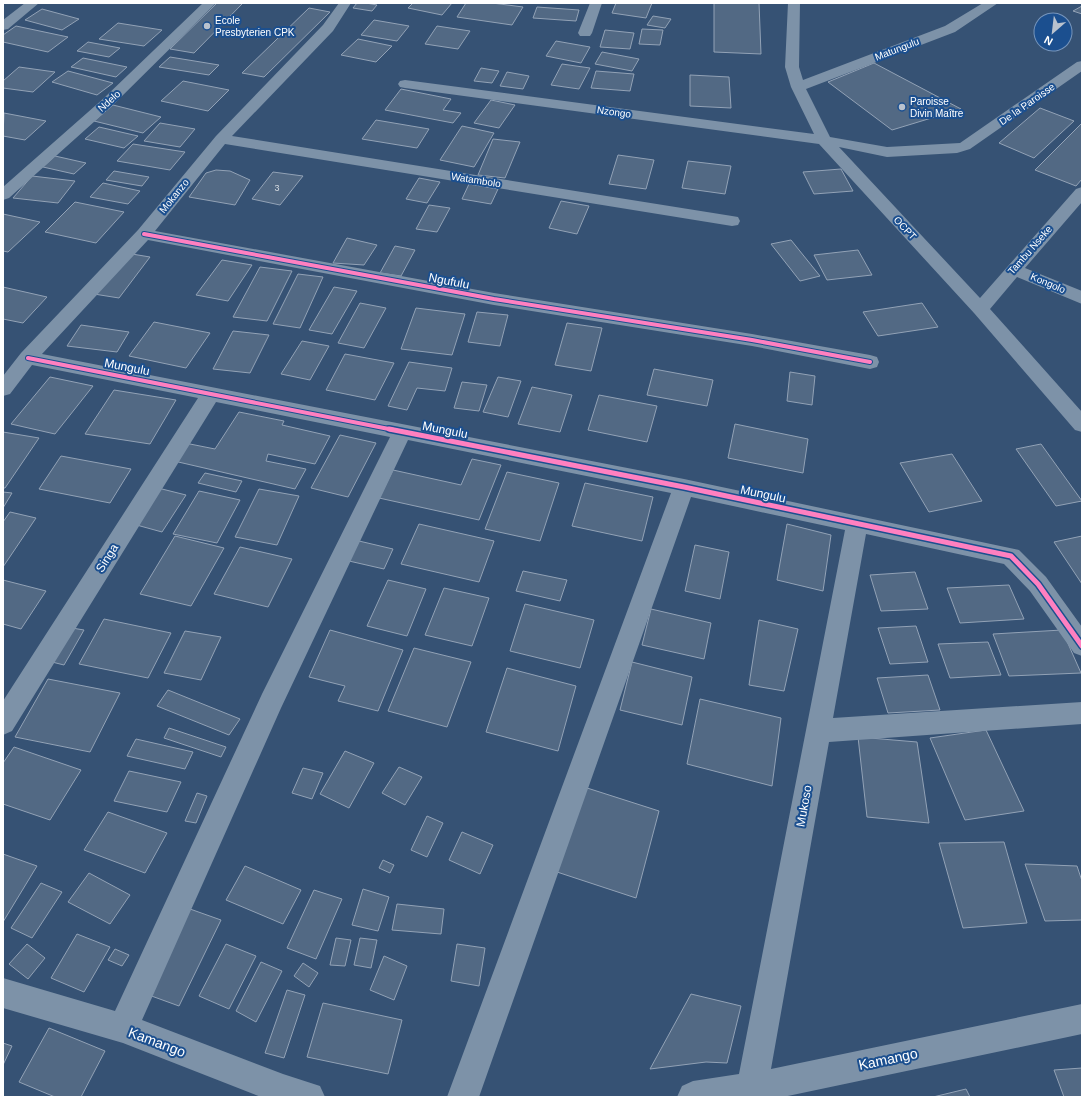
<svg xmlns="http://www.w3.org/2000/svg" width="1085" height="1100" font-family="Arial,sans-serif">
<rect width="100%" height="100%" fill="#365274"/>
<g fill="#526984" stroke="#92a2b6">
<path d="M217,3H243L194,53L170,49Z"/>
<path d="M357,3H366L377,5L372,11L353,8Z"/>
<path d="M413,3H452L442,15L408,8Z"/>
<path d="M466,3H492L523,7L512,25L457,17Z"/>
<path d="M616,3H652L646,18L612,13Z"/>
<path d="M714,3H759L761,54L714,52Z"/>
<path d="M1082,6V14L1073,11Z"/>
<path d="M537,7L579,10L576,21L533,18Z"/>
<path d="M309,8L330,12L264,77L242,73Z"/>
<path d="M42,9L79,19L62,30L25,20Z"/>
<path d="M653,16L671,19L665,28L647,25Z"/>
<path d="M374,20L409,26L397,41L361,35Z"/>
<path d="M118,23L162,30L144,46L99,39Z"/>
<path d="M16,26L68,37L48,52L3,42V35Z"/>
<path d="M437,26L470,31L458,49L425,44Z"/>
<path d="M642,29L663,30L660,45L639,44Z"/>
<path d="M605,30L634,33L630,49L600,47Z"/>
<path d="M358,39L392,46L376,62L341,55Z"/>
<path d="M556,41L590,47L581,63L546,56Z"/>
<path d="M88,42L120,48L109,57L77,51Z"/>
<path d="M602,52L639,59L632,71L595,64Z"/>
<path d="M170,57L219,65L209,75L159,67Z"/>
<path d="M83,58L127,67L116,77L71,67Z"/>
<path d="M874,63L961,109L892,130L828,82Z"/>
<path d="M562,64L590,68L579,89L551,85Z"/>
<path d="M19,67L55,72L33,92L3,88V81Z"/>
<path d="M481,68L499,71L492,83L474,81Z"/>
<path d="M68,71L113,83L97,95L52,82Z"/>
<path d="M596,71L634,74L630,91L591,88Z"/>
<path d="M507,72L529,76L523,89L500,86Z"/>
<path d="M690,75L729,77L731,108L690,106Z"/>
<path d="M183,81L229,90L208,111L161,101Z"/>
<path d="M401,89L451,99L443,110L461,113L453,123L385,110Z"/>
<path d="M491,100L515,105L499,128L474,123Z"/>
<path d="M113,105L161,117L143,133L94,121Z"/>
<path d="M1040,108L1074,121L1034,158L999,143Z"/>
<path d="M4,113L46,121L25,140L3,136Z"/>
<path d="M376,120L429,129L417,148L362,139Z"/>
<path d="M160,123L195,129L180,147L144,141Z"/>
<path d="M1082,123V179L1076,186L1035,170Z"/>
<path d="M462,126L494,133L474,167L440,160Z"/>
<path d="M99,127L138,136L124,148L85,139Z"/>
<path d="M493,139L520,142L505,178L478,175Z"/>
<path d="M133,144L185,152L170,170L117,161Z"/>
<path d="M618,155L654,160L646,189L609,184Z"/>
<path d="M55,156L86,163L74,174L43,167Z"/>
<path d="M688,161L731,166L725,194L682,188Z"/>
<path d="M841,169L853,191L814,194L803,172Z"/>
<path d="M216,170L230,171L250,180L235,205L189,197L206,173Z"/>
<path d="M114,171L149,177L142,186L106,180Z"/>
<path d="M273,172L303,176L280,205L252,199Z"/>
<path d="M32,176L75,181L58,203L13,198Z"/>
<path d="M419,178L440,182L427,203L406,199Z"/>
<path d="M103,183L140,191L128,204L90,197Z"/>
<path d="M469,184L498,189L491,204L462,199Z"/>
<path d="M561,201L589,206L577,234L549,228Z"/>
<path d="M75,202L124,212L96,243L45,232Z"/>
<path d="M429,205L450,208L437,232L416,229Z"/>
<path d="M3,214L40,222L8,252L3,251Z"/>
<path d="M347,238L377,245L364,265L333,263Z"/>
<path d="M791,240L820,276L800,281L771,244Z"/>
<path d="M395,246L415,250L401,276L380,273Z"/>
<path d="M858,250L872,275L827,280L814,255Z"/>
<path d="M126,253L150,257L119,298L94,294Z"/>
<path d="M222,260L252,265L228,301L196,295Z"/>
<path d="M260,267L292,271L267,321L233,317Z"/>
<path d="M298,274L323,277L300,328L273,324Z"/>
<path d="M3,287L47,297L23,323L3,319Z"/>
<path d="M334,287L357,291L332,334L309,330Z"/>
<path d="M360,303L386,308L364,348L338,343Z"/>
<path d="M922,303L938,327L878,336L863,312Z"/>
<path d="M416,308L465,314L452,355L401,349Z"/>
<path d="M477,312L508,315L500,346L468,342Z"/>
<path d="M154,322L210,333L186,368L129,356Z"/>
<path d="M567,323L602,328L591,371L555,365Z"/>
<path d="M81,325L129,332L117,352L67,346Z"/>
<path d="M233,331L269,335L250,373L213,369Z"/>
<path d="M302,341L329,346L310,380L281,374Z"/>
<path d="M345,354L394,363L375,400L326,390Z"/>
<path d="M409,362L452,368L445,391L417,388L407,410L388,406Z"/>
<path d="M654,369L713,380L707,406L647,395Z"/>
<path d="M790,372L815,376L812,405L787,401Z"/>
<path d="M50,377L93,386L55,434L11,424Z"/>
<path d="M498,377L521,381L508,417L483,412Z"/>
<path d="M462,382L487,385L479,411L454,408Z"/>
<path d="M532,387L572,395L560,432L518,424Z"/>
<path d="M114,390L176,400L150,444L85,434Z"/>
<path d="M599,395L657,406L647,442L588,430Z"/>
<path d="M239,412L284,421L282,425L330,436L315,464L268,454L266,461L306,469L295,489L174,461L185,443L215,449Z"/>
<path d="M735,424L808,439L803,473L728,458Z"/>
<path d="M3,432L39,438L5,488H3Z"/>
<path d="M340,435L376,443L348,497L311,488Z"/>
<path d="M1041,444L1082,501L1056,506L1016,449Z"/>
<path d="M952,454L982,501L929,512L900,463Z"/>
<path d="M61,456L131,469L110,503L39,489Z"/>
<path d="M472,459L501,465L479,520L379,498L393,470L461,485Z"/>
<path d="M507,472L559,483L540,541L485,529Z"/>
<path d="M205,473L242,481L236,492L198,483Z"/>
<path d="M585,483L653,497L642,541L572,526Z"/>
<path d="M158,488L186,495L162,532L133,524Z"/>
<path d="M259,489L299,496L277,545L235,537Z"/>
<path d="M199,491L240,500L217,543L173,534Z"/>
<path d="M3,492L12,493L3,508Z"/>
<path d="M10,512L36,518L3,567V522Z"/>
<path d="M419,524L494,541L479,582L401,564Z"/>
<path d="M787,524L831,535L823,591L777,580Z"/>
<path d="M175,536L224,548L191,606L140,594Z"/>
<path d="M1082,536V584L1054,542Z"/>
<path d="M359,541L393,549L384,569L349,561Z"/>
<path d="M695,545L729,552L720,599L685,591Z"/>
<path d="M240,547L292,559L268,607L214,594Z"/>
<path d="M523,571L567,580L560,601L516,591Z"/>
<path d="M915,572L928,609L881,611L870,575Z"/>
<path d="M3,580L46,591L21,629L3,624Z"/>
<path d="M388,580L426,589L407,636L367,626Z"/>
<path d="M1009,585L1024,619L960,623L947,588Z"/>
<path d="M444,588L489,598L472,646L425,635Z"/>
<path d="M525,604L594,620L580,668L510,651Z"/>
<path d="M651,609L711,623L704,659L642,645Z"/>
<path d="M104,619L171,633L148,678L79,664Z"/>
<path d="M759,620L798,629L784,691L749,685Z"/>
<path d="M916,626L928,662L890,664L878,628Z"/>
<path d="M66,627L84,630L64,665L44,660Z"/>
<path d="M330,630L403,650L378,711L338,701L345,686L309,677Z"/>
<path d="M1062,630L1081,673L1009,676L993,634Z"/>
<path d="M185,631L221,637L201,680L164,673Z"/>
<path d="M988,642L1001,675L950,678L938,644Z"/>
<path d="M414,648L471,662L447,727L388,711Z"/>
<path d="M632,662L692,677L682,725L620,710Z"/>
<path d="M507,668L576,686L558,751L486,732Z"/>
<path d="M928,675L940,710L888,713L877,678Z"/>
<path d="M48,679L120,693L90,752L15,737Z"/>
<path d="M168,690L240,719L229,735L157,706Z"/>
<path d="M700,699L781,718L772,786L687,764Z"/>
<path d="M169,728L226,747L221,757L164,738Z"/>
<path d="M986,730L1024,811L965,820L930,738Z"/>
<path d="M858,737L917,742L929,823L867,817Z"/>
<path d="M136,739L193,752L185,769L127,756Z"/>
<path d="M14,747L81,770L50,820L3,804V763Z"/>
<path d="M345,751L374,763L349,808L320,794Z"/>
<path d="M399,767L422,777L405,805L382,793Z"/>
<path d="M303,768L323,773L312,799L292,793Z"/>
<path d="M129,771L181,782L167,812L114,801Z"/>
<path d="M584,787L659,811L636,898L557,872Z"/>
<path d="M197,793L207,796L196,823L185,821Z"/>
<path d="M108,812L167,833L145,873L84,850Z"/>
<path d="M427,816L443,823L427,857L411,850Z"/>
<path d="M462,832L493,845L480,874L449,860Z"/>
<path d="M1004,842L1027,923L963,928L939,843Z"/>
<path d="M3,854L37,866L3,922Z"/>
<path d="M383,860L394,865L390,873L379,868Z"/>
<path d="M1025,864L1077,866L1082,881V920L1045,921Z"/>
<path d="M245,866L301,890L283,924L226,900Z"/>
<path d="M89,873L130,895L110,924L68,902Z"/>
<path d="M41,883L62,892L32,938L11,928Z"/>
<path d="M363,889L389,897L378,931L352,925Z"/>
<path d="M314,890L342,899L316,959L287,948Z"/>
<path d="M397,904L444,909L441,934L392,930Z"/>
<path d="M190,909L221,920L179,1006L146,994Z"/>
<path d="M77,934L110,947L84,992L51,978Z"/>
<path d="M336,938L351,940L345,966L330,965Z"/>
<path d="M360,938L377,940L371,968L354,965Z"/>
<path d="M27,944L45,958L28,979L9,964Z"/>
<path d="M226,944L256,956L229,1009L199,996Z"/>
<path d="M457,944L485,948L479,986L451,981Z"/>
<path d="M115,949L129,955L122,966L108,960Z"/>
<path d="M384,956L407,966L394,1000L370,990Z"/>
<path d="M261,962L282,971L256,1022L236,1011Z"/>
<path d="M303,963L318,973L309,987L294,976Z"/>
<path d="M287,990L305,995L284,1058L265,1053Z"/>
<path d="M691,994L741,1006L727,1063L706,1062L650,1069Z"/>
<path d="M323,1003L402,1020L388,1074L307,1057Z"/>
<path d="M49,1028L105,1051L81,1097H55L19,1082Z"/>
<path d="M3,1043L12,1046L3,1065Z"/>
<path d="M1082,1068V1097H1064L1054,1070Z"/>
<path d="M966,1089L970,1097H933Z"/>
</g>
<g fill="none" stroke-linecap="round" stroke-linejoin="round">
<g fill="#7d92a8" fill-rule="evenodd">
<path d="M25,3H39L8,29L3,30V20Z"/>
<path d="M203,3H216L114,104L9,198L3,200V187L104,98Z"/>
<path d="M339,3H351L333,31L232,136L732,216L738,217L740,221L738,225L732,226L225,144L155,231L494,293L752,334L870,355L877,357L879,362L877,367L870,369L752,346L494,305L148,240L42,354L684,479L1019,550L1046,577L1082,627V656L1074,653L1030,591L1004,564L866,534L833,718L1082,702V724L829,742L771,1069L1082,1004V1034L783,1097H677L682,1086L693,1081L739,1074L845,530L691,497L479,1097H447L671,493L408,440L281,708L142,1020L283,1074L320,1086L325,1097H261L123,1043L3,1008V978L115,1011L262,694L390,437L216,402L12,731L3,735V701L198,398L32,365L10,394L3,396V376L21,353L138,230L216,136L323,25Z"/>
<path d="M590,3H602L592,33L590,36H580L578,33Z"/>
<path d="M788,3H800L799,67L803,80L945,26L983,3H998L955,32L806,89L830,137L887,147L960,143L1077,62L1082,61V71L970,149L957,153L887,157L839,147L980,298L1076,189L1082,187V202L1025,268L1082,291V304L1017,277L990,309L1082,412V432L1075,430L974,313L819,144L405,88L400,87L398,84L400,81L405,80L814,134L791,87L785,67Z"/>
</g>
<g stroke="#1b4f8f" stroke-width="6">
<g id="cycleway-far1">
<path d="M144,234L494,299L752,340L870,362"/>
<path d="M28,358L394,430"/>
</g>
</g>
<g stroke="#1b4f8f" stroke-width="8">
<path id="cycleway" d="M389,429L684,487L1011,556L1038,584L1082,646"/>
</g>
<use href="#cycleway-far1" stroke="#ff80c0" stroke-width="4"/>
<use href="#cycleway" stroke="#ff80c0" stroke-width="5"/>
</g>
<g fill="#b9c2ce" stroke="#1b4f8f" stroke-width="1.5">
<circle cx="207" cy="26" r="4"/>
<circle cx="902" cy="107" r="4"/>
</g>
<g text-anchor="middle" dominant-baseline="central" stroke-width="4" stroke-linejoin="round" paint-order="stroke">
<g font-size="9" fill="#d4dae0">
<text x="277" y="188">3</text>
</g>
<g font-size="10" fill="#fff" stroke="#1b4f8f" text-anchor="start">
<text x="215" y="20">Ecole<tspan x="215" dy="12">Presbyterien CPK</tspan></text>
<text x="910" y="101">Paroisse<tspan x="910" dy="12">Divin Maître</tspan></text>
</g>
<g font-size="10" fill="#fff" stroke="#1b4f8f">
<text transform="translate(897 49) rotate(-21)">Matungulu</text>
<text transform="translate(109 101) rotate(-42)">Ndelo</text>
<text transform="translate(1027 104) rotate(-35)">De la Paroisse</text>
<text transform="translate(614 112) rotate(8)">Nzongo</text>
<text transform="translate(476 180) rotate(9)">Watambolo</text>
<text transform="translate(174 196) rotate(-51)">Mokanzo</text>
<text transform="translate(905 228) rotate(47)">OCPT</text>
<text transform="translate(1030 250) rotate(-49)">Tambu Nseke</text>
<text transform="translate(1048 283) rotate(23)">Kongolo</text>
</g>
<g font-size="12" fill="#fff" stroke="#1b4f8f">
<text transform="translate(449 281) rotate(11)">Ngufulu</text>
<text transform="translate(127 367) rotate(11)">Mungulu</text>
<text transform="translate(445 430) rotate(11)">Mungulu</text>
<text transform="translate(763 494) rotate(12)">Mungulu</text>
<text transform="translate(107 558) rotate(-58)">Singa</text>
<text transform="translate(804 806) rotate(-80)">Mukoso</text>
</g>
<g font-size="14" fill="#fff" stroke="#1b4f8f">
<text transform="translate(157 1042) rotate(21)">Kamango</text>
<text transform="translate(888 1059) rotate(-12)">Kamango</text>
</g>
</g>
<rect width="1085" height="1100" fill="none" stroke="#ffffff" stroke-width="8"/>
<g transform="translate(1053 32) rotate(208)"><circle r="19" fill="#1b4f8f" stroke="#7695bc"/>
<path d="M0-3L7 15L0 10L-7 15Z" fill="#b9c2ce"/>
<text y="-6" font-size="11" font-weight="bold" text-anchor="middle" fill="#ffffff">N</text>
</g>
</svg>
